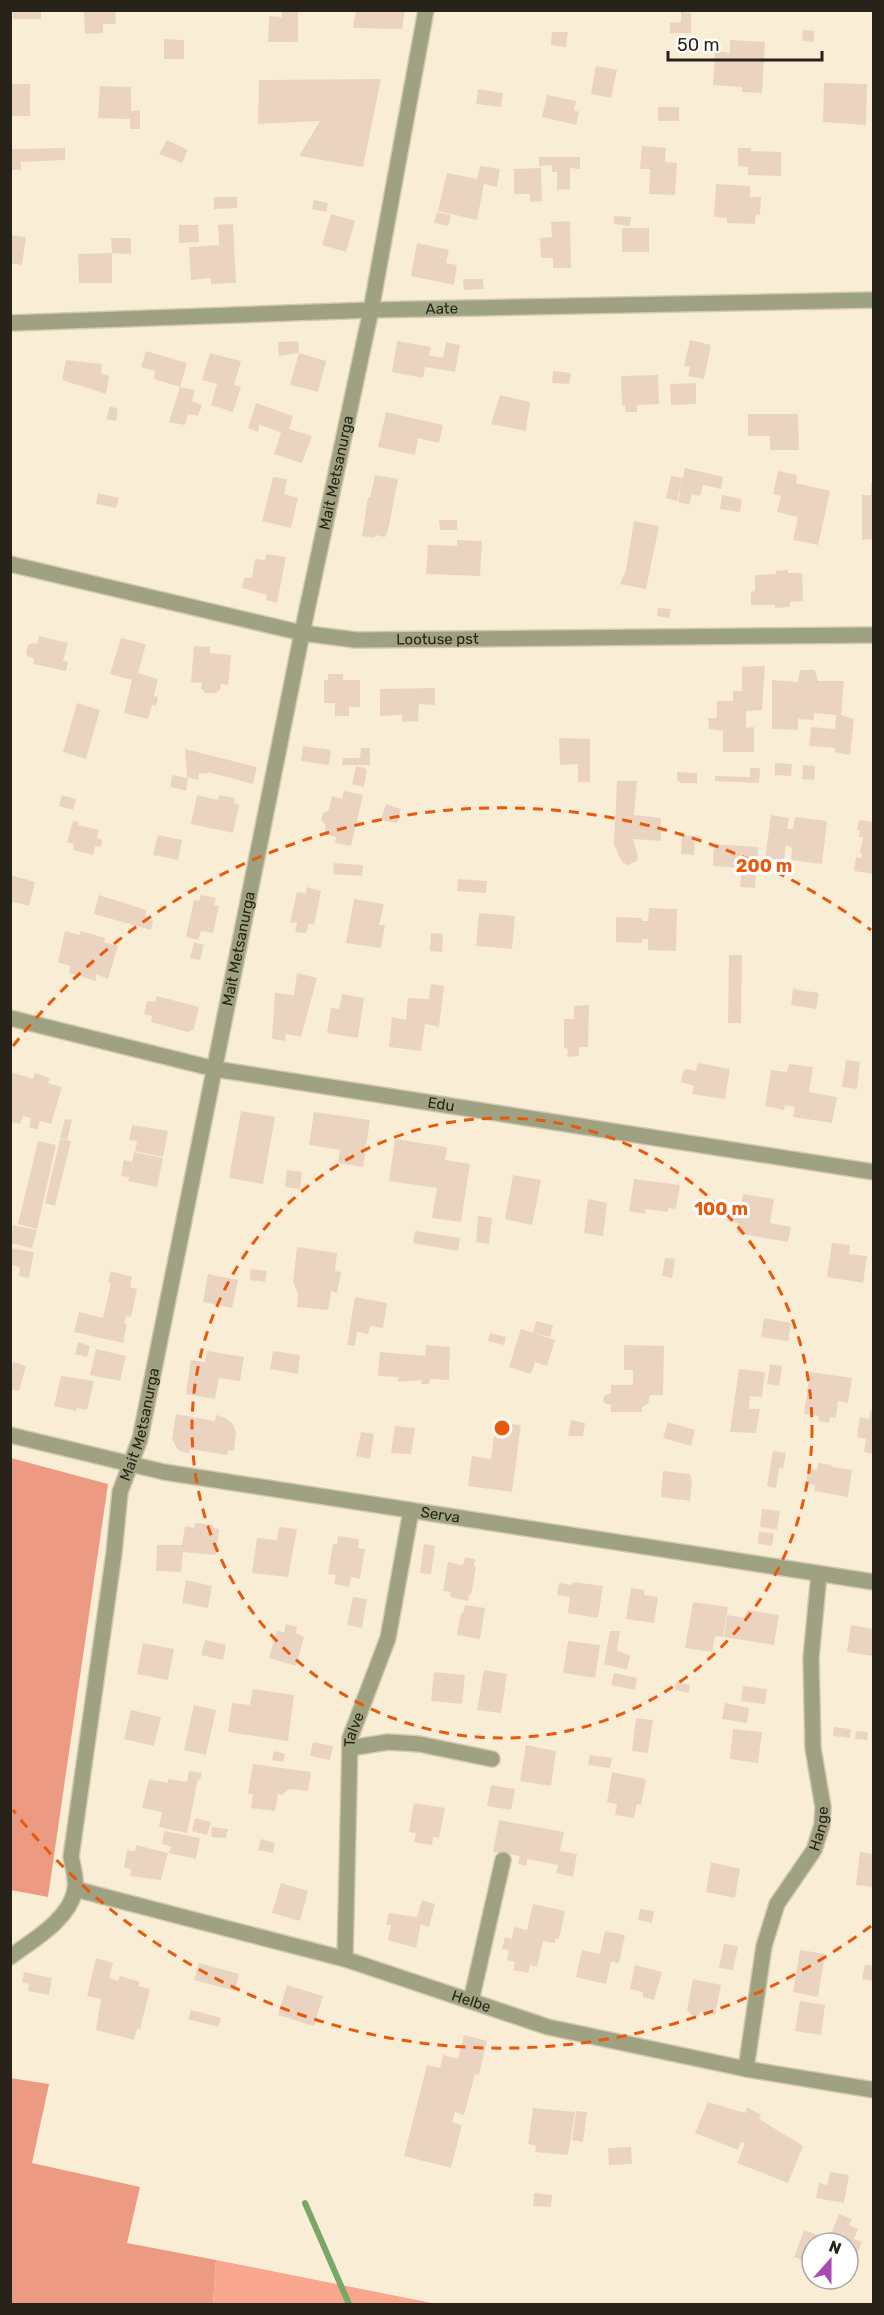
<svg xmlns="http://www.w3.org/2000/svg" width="884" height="2315" font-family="Rubik,sans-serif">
<rect width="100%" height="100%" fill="#f9eed5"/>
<path fill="#f8a78e" d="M216,2260L437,2304H213Z"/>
<g fill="#ec9a81">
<path d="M11,1458L108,1484L48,1897L11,1890Z"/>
<path d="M10,2078L49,2084L32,2163L140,2187L127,2243L216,2260L213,2304H11Z"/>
</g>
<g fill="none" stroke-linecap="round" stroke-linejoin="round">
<path stroke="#78a766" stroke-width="6" d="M305,2203L349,2304"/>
</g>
<g fill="#ead4c1">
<rect x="13" y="10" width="28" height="9"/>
<path d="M84,10H115L116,24H103V33L85,34Z"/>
<path d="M282,10H298V42H268L269,16L282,17Z"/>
<path d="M356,10H405L402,29L353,28Z"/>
<path d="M681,12L691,13V33H670V23L681,22Z"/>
<path d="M803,30L814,31V42L802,41Z"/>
<path d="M552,32H568L566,47L551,45Z"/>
<path d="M164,39L184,40V59H164Z"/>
<path d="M730,40L765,42L762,93L742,92V87L713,85L715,51L730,53Z"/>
<path d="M596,66L617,70L611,98L591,94Z"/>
<path d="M381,79L363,167L299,156L320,121L258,124L259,80Z"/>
<path d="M824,83L867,84L866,125L823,122Z"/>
<rect x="10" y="84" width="20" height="32"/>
<path d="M100,86L131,87V111L140,110V129H130V119L98,118Z"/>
<path d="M478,89L503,93L501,107L476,104Z"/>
<path d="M547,95L576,101L574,110L579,112L576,125L542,117Z"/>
<rect x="658" y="107" width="21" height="14"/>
<path d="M167,140L188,150L182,163L159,154Z"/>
<path d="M642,146L666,148L665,162L677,163L675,195L649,194L650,169H640Z"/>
<path d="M65,148V160L21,162V170H10V149Z"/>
<path d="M738,148H751V151L781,152V176L748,175V167L738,166Z"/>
<path d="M539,157H580V169L570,168V189L557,190V172H552V165L539,166Z"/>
<path d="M480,166L500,169L497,187L484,184L477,220L438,211L447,173L477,179Z"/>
<path d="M541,168L542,201L530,202V194H514V169Z"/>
<path d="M716,184L750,186V197H761L760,215L756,214L755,224L727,223V218L714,217Z"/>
<path d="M214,197H237V208L214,209Z"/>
<path d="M314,200L328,203L326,212L312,209Z"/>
<path d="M437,212L451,215L448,226L434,223Z"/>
<path d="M331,214L355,221L346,252L322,245Z"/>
<path d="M614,216L631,217L630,226L614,224Z"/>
<path d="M570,221L571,268H553V258H541L540,238L552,237L551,222Z"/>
<path d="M233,224L236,283L211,284V278L191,280L189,247L219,245L218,225Z"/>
<path d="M179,225H198L199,242L179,243Z"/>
<rect x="622" y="228" width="27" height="24"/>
<path d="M10,235L26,237L22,265L10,263Z"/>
<path d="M111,238H131V254L112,253Z"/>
<path d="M417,243L449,250L446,263L457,265L454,285L411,276Z"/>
<path d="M112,253V283H79L78,254Z"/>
<path d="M463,279H483L484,289L464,290Z"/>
<path d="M690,340L711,345L704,379L688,376L690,367L684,366Z"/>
<path d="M298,341L299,353L279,356L278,342Z"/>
<path d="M397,341L431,347L429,355L443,358L446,342L460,345L455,372L425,367L423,378L392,372Z"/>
<path d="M146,351L187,363L180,387L154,379L155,371L141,367Z"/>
<path d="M210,353L241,361L234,385L241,387L233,412L211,405L217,384L202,380Z"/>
<path d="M299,353L326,361L318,392L290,385Z"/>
<path d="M66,360L102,364L101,373L109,376L106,394L62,380Z"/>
<path d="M553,371L571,373L569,384L552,383Z"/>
<path d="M658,375L659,404L637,405V412H626L625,405H622L621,376Z"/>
<path d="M696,383V404L671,405L670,384Z"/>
<path d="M180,387L195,390L192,401L202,405L198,416L188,414L185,425L169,422Z"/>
<path d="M500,395L530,402L526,431L491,424Z"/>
<path d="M256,403L293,416L289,429L312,436L302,463L274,454L281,433L259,424L258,432L248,428Z"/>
<path d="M110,406L118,409L116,421L106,419Z"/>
<path d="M386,412L443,425L439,443L418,438L415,455L378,447Z"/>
<path d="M748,414H798L799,450H770V436H748Z"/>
<path d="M685,468L723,477L721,489L703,485L700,496L692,494L689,505L678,502L682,480L677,501L666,498L671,476L683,478Z"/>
<path d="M778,471L797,475L796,483L830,491L818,545L793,540L798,517L777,512L781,496L773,494Z"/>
<path d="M375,475L398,479L388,531L385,537L375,535V538L362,536L368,497L370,498Z"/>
<path d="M273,477L287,479L284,494L298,498L291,528L262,521Z"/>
<path d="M871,482H874V539L862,540V495H871Z"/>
<path d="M98,493L119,498L116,508L96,504Z"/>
<path d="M722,495L742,499L740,512L720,509Z"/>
<path d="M439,520H457V530H440Z"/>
<path d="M634,521L659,526L646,589L620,584L626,570Z"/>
<path d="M457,540L482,541L480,576L426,574L428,545L457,546Z"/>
<path d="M266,554L286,557L277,603L266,600L267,595L242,588L244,578H252L255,559L265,560Z"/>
<path d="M788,570V573H802L803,601L790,602V607L775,608V605H751V592L755,591V575L776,574V571Z"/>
<path d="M658,608L671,609L669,618L657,616Z"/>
<path d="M39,636L68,643L63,661L68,662L66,671L33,664L34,658L28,657L26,653L28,645L32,643L37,644Z"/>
<path d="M121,638L146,644L138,673L158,679L154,696L158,697L156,706L152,705L148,719L124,713L132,680L110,674Z"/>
<path d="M194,646L210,647V653L231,655L228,685L221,684L220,690L215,693H205L201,688L202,683L191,682Z"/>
<path d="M765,666L762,710L746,711V728L754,727V752H723V731L709,729L708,718H717V701H733V691H742V667Z"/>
<path d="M800,670H815L818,681H844L841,715L854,719L850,755L835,752V748L809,746L811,727L835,729L836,715L814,713V720L798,719V730L772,729V680L798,682Z"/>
<path d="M328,674H343V680H360V707H349V716H335V703H324V680H328Z"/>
<path d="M435,688V705L419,704L418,721L402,722V715L380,716V689Z"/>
<path d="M77,703L100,710L86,759L63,752Z"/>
<path d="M559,738L590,739V782H578V764L560,765Z"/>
<path d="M303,746L331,750L329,765L301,761Z"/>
<path d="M361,748H370V765H342L343,758H360Z"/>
<path d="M185,749L257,767L253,784L208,772L207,774L199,773L198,780L187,777Z"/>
<path d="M775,763L792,764L791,776L775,775Z"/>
<path d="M803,765L815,766L814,780L802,779Z"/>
<path d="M356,766L367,769L364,787L352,784Z"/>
<path d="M750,768H760L759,783L715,781V776L750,777Z"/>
<path d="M677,772L697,773V783H681L677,780Z"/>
<path d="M172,775L188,778L186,791L170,787Z"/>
<path d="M617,781H637L634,815L661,818V841L633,839L638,857L637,861L628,865L622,862L614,845Z"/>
<path d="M344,791L363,795L351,846L335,843L336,837L324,834L326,825L321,820L323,813L329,810L332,796L342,799Z"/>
<path d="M62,795L76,799L73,810L59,806Z"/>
<path d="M197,795L218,800L219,795L235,798L234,803L239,805L233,833L191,824Z"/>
<path d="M386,804L401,809L397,823L381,820Z"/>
<path d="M771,815L789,818L787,829H793L795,817L827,821L822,864L791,860L792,848L786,845L784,860L765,858Z"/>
<path d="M859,820L874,822V874L854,871L856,857L861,858L862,853H860L863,837H859L860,831L857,830Z"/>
<path d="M73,821L79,822L78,825L99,830L97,838L102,840L101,847L95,846L93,855L73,850L74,844L67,842Z"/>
<path d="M158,835L182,840L178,860L153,855Z"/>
<path d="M682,835L695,836L694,855L681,854Z"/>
<path d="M714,844L758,847L755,888L740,887L742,868L713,866Z"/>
<path d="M334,863L363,865L362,876L333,874Z"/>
<path d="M10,875L35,882L29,906L10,901Z"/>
<path d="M458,879L487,881L486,893L457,891Z"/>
<path d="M307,887L321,891L314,925L309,923L306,933L295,932L297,922L290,923L297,892L306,893Z"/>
<path d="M99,895L146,910L145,918L153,921L151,930L94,914Z"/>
<path d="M201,895L216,898L214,905L219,906L213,933L201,931L198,940L186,937L194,900L199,901Z"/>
<path d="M354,899L384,904L379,925H385L381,948L346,943Z"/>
<path d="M649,908L677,909L676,951L648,950V939H642V943L616,942V917L642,918V921H648Z"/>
<path d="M479,913L515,916L512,949L476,946Z"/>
<path d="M65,931L80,935V931L88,933L105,938L104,942L118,946L108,979L96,974V981L69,973L70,966L58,962Z"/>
<path d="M431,933L443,934L442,952L430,951Z"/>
<path d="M194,942L204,945L200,960L190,958Z"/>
<path d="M729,955H742L741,1023H728Z"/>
<path d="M297,973L317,978L301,1037L286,1034L285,1041L272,1039L275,993L294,995Z"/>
<path d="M431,984L444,986L439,1027L425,1024L421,1051L389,1047L392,1017L406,1020L408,998L429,999Z"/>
<path d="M793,989L819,993L816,1009L791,1005Z"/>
<path d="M342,994L364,998L358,1038L327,1033L331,1008L339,1009Z"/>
<path d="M157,996L199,1007L194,1029L188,1032L151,1022L152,1016L144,1014L147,1001L155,1002Z"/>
<path d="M589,1005L588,1047H579V1056L567,1057L568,1049L564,1048V1019H574V1006Z"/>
<path d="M846,1060L860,1062L857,1089L842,1087Z"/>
<path d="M698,1063L730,1069L725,1099L692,1094L694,1086L681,1082L683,1071L686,1069L696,1071Z"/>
<path d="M789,1064L813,1067L809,1092L837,1097L832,1123L793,1117L795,1107L785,1105L784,1110L765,1106L771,1070L787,1072Z"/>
<path d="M10,1072L33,1079L35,1073L50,1078L48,1083L62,1087L51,1124L40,1121L37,1130L29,1127L31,1118L23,1116L20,1124L10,1121Z"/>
<path d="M241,1111L275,1117L263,1184L229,1178Z"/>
<path d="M314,1112L370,1120L363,1167L338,1163L340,1150L309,1145Z"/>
<path d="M65,1119L72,1120L67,1140L60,1138Z"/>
<path d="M132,1125L168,1131L163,1157L135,1151L137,1141L129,1140Z"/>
<path d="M60,1139L71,1141L55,1206L45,1203Z"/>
<path d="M395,1139L447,1147L445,1160L470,1164L461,1222L432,1218L437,1188L389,1181Z"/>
<path d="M38,1141L56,1145L37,1229L18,1224Z"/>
<path d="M134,1152L163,1158L157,1187L128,1181L129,1177L121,1176L124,1160L132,1162Z"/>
<path d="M287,1170L302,1172L300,1189L285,1187Z"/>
<path d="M513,1175L541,1180L532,1225L505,1219Z"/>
<path d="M634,1179L680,1185L676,1209L668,1208V1212L646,1209L645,1214L629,1211Z"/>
<path d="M743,1194L774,1199L770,1223L791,1227L788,1242L737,1233L738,1223L727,1221L730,1207L740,1209Z"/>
<path d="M588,1199L607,1203L603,1236L584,1233Z"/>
<path d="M478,1216L492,1218L489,1244L476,1242Z"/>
<path d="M13,1225L37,1230L32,1248L10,1243Z"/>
<path d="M415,1231L460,1238L458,1251L413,1243Z"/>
<path d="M832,1243L850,1245L849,1254L867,1256L863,1283L827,1277Z"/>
<path d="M297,1247L337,1253L335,1271L341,1272L337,1293L331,1291L328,1310L297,1307L298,1294L293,1282Z"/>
<path d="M10,1248L34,1252L29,1278L19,1276L20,1267L10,1265Z"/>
<path d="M665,1258L675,1259L672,1278L662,1276Z"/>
<path d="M251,1269L267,1271L265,1282L250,1280Z"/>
<path d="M111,1271L132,1277L130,1287L137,1289L131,1317L126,1316L124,1323L127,1324L123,1343L74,1332L79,1312L103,1318L111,1283L108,1282Z"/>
<path d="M208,1274L238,1280L232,1308L203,1302Z"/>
<path d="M355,1297L387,1303L383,1328L370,1326L368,1334L357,1332L355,1346L347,1345Z"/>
<path d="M764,1318L791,1323L788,1341L761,1337Z"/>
<path d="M536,1321L553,1325L550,1337L533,1333Z"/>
<path d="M521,1329L555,1340L547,1366L535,1362L531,1374L509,1367Z"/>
<path d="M490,1333L506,1337L504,1345L488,1341Z"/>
<path d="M78,1342L90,1346L87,1357L75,1354Z"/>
<path d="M426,1345L450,1347L449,1380L430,1379L429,1384H421L422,1380L397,1382L399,1377L378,1376L380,1352L425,1356Z"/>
<path d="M624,1345L664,1346L663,1395H650L648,1404L642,1407V1412H611V1405L604,1403L603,1400L604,1396L611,1393V1385H633V1370H624Z"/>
<path d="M96,1349L126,1356L120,1381L90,1375Z"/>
<path d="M207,1351L244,1357L240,1381L219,1378L215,1399L186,1394L191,1360L205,1362Z"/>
<path d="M273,1351L300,1355L298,1374L270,1369Z"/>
<path d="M13,1362L26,1366L19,1391L10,1389Z"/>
<path d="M770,1364L782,1366L779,1386L767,1384Z"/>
<path d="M739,1369L765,1372L762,1397L750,1396L749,1409H760L756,1433L730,1432Z"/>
<path d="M810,1372L852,1378L848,1403L838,1401L836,1418L830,1417L829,1423L818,1421L819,1416L804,1414Z"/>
<path d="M61,1376L94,1381L87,1410L77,1408L76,1411L54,1406Z"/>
<path d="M870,1411H874V1454L864,1452L866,1439L857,1437L860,1417L869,1419Z"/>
<path d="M176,1414L215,1421L216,1415L226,1418L232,1423L236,1432L234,1451L228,1450L227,1455L190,1449L189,1454L178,1450L172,1439Z"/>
<path d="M571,1420L585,1423L583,1436H568Z"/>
<path d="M496,1422L521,1425L512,1492L468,1486L472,1456L491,1459Z"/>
<path d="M668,1422L695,1430L691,1446L663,1438Z"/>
<path d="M395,1426L415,1428L411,1454L391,1453Z"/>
<path d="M361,1432L374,1434L370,1459L356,1456Z"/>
<path d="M773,1451L786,1453L783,1468H779L776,1488L767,1486Z"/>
<path d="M818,1463L832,1465L831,1467L852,1470L848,1497L814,1491L815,1485L806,1483L808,1469L817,1470Z"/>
<path d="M663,1471L690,1474L692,1481L690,1501L661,1497Z"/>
<path d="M762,1509L780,1511L777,1530L760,1527Z"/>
<path d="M195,1523L213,1525V1528L219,1529L216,1555L183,1552L181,1572L156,1571L157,1545H182L185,1526L194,1528Z"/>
<path d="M279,1527L297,1529L288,1577L252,1573L257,1538L277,1540Z"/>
<path d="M759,1532L774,1533L772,1546L758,1544Z"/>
<path d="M338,1536L359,1539L358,1548L365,1549L360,1579L351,1577L349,1587L334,1584L336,1575L328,1574L333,1544H337Z"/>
<path d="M424,1544L435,1546L431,1574L420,1573Z"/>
<path d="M465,1557L475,1559L474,1566L476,1567L471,1595H469L468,1601L450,1597L451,1592L443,1591L448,1562L463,1565Z"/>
<path d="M186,1580L212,1586L208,1608L182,1603Z"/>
<path d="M573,1582L603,1586L598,1618L568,1613L570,1597L557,1595L559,1583L572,1585Z"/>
<path d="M631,1588L645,1590L644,1595L658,1597L654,1623L626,1619Z"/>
<path d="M353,1597L367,1599L362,1628L347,1625Z"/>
<path d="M693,1602L728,1607L723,1637L715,1636L712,1652L685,1648Z"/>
<path d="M465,1605L485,1608L480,1639L457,1635L461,1613H463Z"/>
<path d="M747,1610L779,1615L774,1645L724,1637L727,1615L745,1618Z"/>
<path d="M286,1624L297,1627L296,1633L304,1637L296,1666L269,1658L277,1630L284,1633Z"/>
<path d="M851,1625L874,1629V1656L847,1652Z"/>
<path d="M610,1631H620L617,1650L630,1656L627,1670L604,1664Z"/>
<path d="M205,1640L226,1645L223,1660L201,1655Z"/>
<path d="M568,1641L600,1645L595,1678L563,1673Z"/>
<path d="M143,1643L174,1649L168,1680L137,1674Z"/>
<path d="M484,1670L507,1674L501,1713L477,1710Z"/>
<path d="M434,1672L465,1675L462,1704L431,1701Z"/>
<path d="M614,1673L637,1678L635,1690L611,1685Z"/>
<path d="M676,1682L690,1685L689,1693L675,1690Z"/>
<path d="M743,1686L767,1689L765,1704L741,1701Z"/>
<path d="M253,1689L294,1695L288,1741L228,1732L232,1703L250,1705Z"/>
<path d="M725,1703L749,1708L747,1723L722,1719Z"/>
<path d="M194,1705L216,1710L206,1755L184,1750Z"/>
<path d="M131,1710L161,1717L154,1746L124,1739Z"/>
<path d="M636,1718L653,1720L648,1753L632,1751Z"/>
<path d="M834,1727L851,1729L850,1738L833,1736Z"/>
<path d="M733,1729L762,1732L758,1763L730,1759Z"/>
<path d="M856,1731L868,1732L867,1740L855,1739Z"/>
<path d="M313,1742L333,1746L330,1760L310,1756Z"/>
<path d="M526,1745L556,1751L551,1786L520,1781Z"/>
<path d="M274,1751L285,1754L283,1762L272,1760Z"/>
<path d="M590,1755L612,1758L610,1768L588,1765Z"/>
<path d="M253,1764L311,1772L308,1791L289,1789L282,1795L278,1794L275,1811L251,1808L253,1794H248Z"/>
<path d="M189,1771L202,1773L200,1780L198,1779L187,1833L159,1827L162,1812L142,1808L149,1779L168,1783V1779L187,1782Z"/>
<path d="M612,1772L646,1779L641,1805L637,1804L634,1818L615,1815L617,1804L607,1802Z"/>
<path d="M491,1785L515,1789L511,1810L487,1806Z"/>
<path d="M414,1803L445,1808L439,1838L433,1837L432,1845L414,1842L416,1833L409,1832Z"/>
<path d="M195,1818L211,1822L207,1835L192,1831Z"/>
<path d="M499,1820L564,1832L560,1851L577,1854L573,1877L556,1873L558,1865L527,1859V1866L518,1864L520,1856L493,1852Z"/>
<path d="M212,1827L228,1829L226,1838L211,1837Z"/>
<path d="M164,1831L200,1838L196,1859L168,1853L172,1847L162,1844Z"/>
<path d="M261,1839L275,1843L273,1853L258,1850Z"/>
<path d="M136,1845L168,1853L161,1880L130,1876L131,1869L124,1868L127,1850L135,1851Z"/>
<path d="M860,1852L874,1854V1887L856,1885Z"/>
<path d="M711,1862L740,1869L735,1898L706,1892Z"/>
<path d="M281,1883L308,1891L300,1921L272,1913Z"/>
<path d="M422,1900L435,1904L429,1927L421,1924L416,1948L388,1940L391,1925H386L389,1913L417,1917Z"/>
<path d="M533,1904L565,1911L559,1939L556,1938L555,1943L543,1941L537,1967L530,1965L528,1973L513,1970L515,1962L507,1960L509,1950L502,1949L505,1937L512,1939L514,1927L527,1930Z"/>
<path d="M640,1909L654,1911L652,1923L638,1920Z"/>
<path d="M605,1931L625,1935L619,1963L611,1962L606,1984L576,1977L582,1950L600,1954Z"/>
<path d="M724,1944L738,1946L733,1970L719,1968Z"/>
<path d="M800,1950L825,1954L818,1997L793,1992Z"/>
<path d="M96,1958L113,1963L109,1978L118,1981L120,1976L140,1982L138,1986L150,1989L140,2029H137L134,2040L96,2030L101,1999L87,1996Z"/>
<path d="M199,1963L239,1974L235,1991L194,1980Z"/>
<path d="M635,1965L662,1972L654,2000L643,1997V1992L630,1989Z"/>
<path d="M865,1965L874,1966V1981L862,1979Z"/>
<path d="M24,1972L52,1978L49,1995L28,1991L29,1984L22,1982Z"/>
<path d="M693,1979L721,1985L715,2015L700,2012L698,2016H692L687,2010Z"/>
<path d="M287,1985L323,1996L314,2026L278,2015Z"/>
<path d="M800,2001L825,2005L821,2035L795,2031Z"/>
<path d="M191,2010L221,2018L218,2027L188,2019Z"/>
<path d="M464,2035L487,2041L479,2075L475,2074L464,2115L455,2112L452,2122L462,2125L451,2168L404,2156L427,2065L440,2068L443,2055L458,2059Z"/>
<path d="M708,2102L745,2113L747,2107L761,2115L759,2119L803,2146L788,2183L737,2163L745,2143L741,2142L738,2150L695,2133Z"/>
<path d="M533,2108L575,2112L568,2155L535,2152L536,2146L528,2144Z"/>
<path d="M576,2111L587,2112L583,2142L572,2140Z"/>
<path d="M631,2147L632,2164L609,2165L608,2148Z"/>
<path d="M830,2172L849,2175L844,2203L816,2198L819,2183L827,2185Z"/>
<path d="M534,2193L552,2195L551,2207L533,2206Z"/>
<path d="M839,2214L852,2219L849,2225L858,2229L854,2239L862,2242L848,2275V2243H812V2264L794,2257L804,2230L829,2239Z"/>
</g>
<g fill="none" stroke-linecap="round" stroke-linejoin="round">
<g stroke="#d3c9b3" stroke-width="18">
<g id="minor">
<path id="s1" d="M10,323L371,310L874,300"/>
<path id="s2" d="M10,564L302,633L356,640L874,635"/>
<path id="s3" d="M10,1018L215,1069L874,1172"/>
<path id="s4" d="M10,1435L164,1472L874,1582"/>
<path d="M350,1748L388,1742L419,1744L492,1759"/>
<path id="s5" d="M75,1889L345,1959L548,2027L746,2069L874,2090"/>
<path id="s6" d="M10,1957C33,1940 69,1920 75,1890C77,1881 73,1867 71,1857L114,1553L120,1492L140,1439L302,633L371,310L426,10"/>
<path id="s7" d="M345,1959L350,1738L388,1638L411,1511"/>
<path d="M471,2001L503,1860"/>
<path id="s8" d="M746,2069L764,1946L777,1904L814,1850L822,1825L823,1807L813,1748L811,1658L819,1574"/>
</g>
</g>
<use href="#minor" stroke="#9ea280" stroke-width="15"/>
</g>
<g fill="none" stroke="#e8590c" stroke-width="3" stroke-dasharray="10 8">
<circle cx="502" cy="1428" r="310"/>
<path d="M871 1926A620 620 0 0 1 13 1810M13 1046A620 620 0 0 1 871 930"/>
</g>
<g text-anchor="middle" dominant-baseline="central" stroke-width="6" stroke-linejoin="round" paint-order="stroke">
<g font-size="15" fill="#27231a" stroke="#fff">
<text stroke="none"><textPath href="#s1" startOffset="432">Aate</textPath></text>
<text stroke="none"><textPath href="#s6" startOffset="1540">Mait Metsanurga</textPath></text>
<text stroke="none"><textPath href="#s2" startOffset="436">Lootuse pst</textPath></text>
<text stroke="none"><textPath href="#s6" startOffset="1054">Mait Metsanurga</textPath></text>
<text stroke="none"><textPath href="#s3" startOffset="440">Edu</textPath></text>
<text stroke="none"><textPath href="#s6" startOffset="568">Mait Metsanurga</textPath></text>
<text stroke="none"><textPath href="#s4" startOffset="438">Serva</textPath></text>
<text stroke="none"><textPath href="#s7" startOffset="230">Talve</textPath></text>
<text stroke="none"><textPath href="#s8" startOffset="256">Hange</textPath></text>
<text stroke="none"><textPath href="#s5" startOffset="412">Helbe</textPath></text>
</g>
</g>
<circle cx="502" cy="1428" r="9" fill="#e8590c" stroke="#fff" stroke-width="3"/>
<g font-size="18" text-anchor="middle" font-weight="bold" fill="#e8590c" stroke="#fff" stroke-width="6" stroke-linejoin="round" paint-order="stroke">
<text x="764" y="872">200 m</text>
<text x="721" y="1215">100 m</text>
</g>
<rect width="884" height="2315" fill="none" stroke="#27231a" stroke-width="24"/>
<g transform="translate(830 2261) rotate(21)"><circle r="28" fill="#ffffff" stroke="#a9a7a3" stroke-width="1.5"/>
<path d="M0-4.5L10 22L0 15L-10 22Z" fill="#a94bb5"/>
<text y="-9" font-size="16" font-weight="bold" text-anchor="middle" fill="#27231a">N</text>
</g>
<path d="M668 51v9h154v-9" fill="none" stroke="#27231a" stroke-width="3"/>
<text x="677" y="51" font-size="18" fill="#27231a" stroke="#ffffff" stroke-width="4.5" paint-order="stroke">50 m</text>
</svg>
